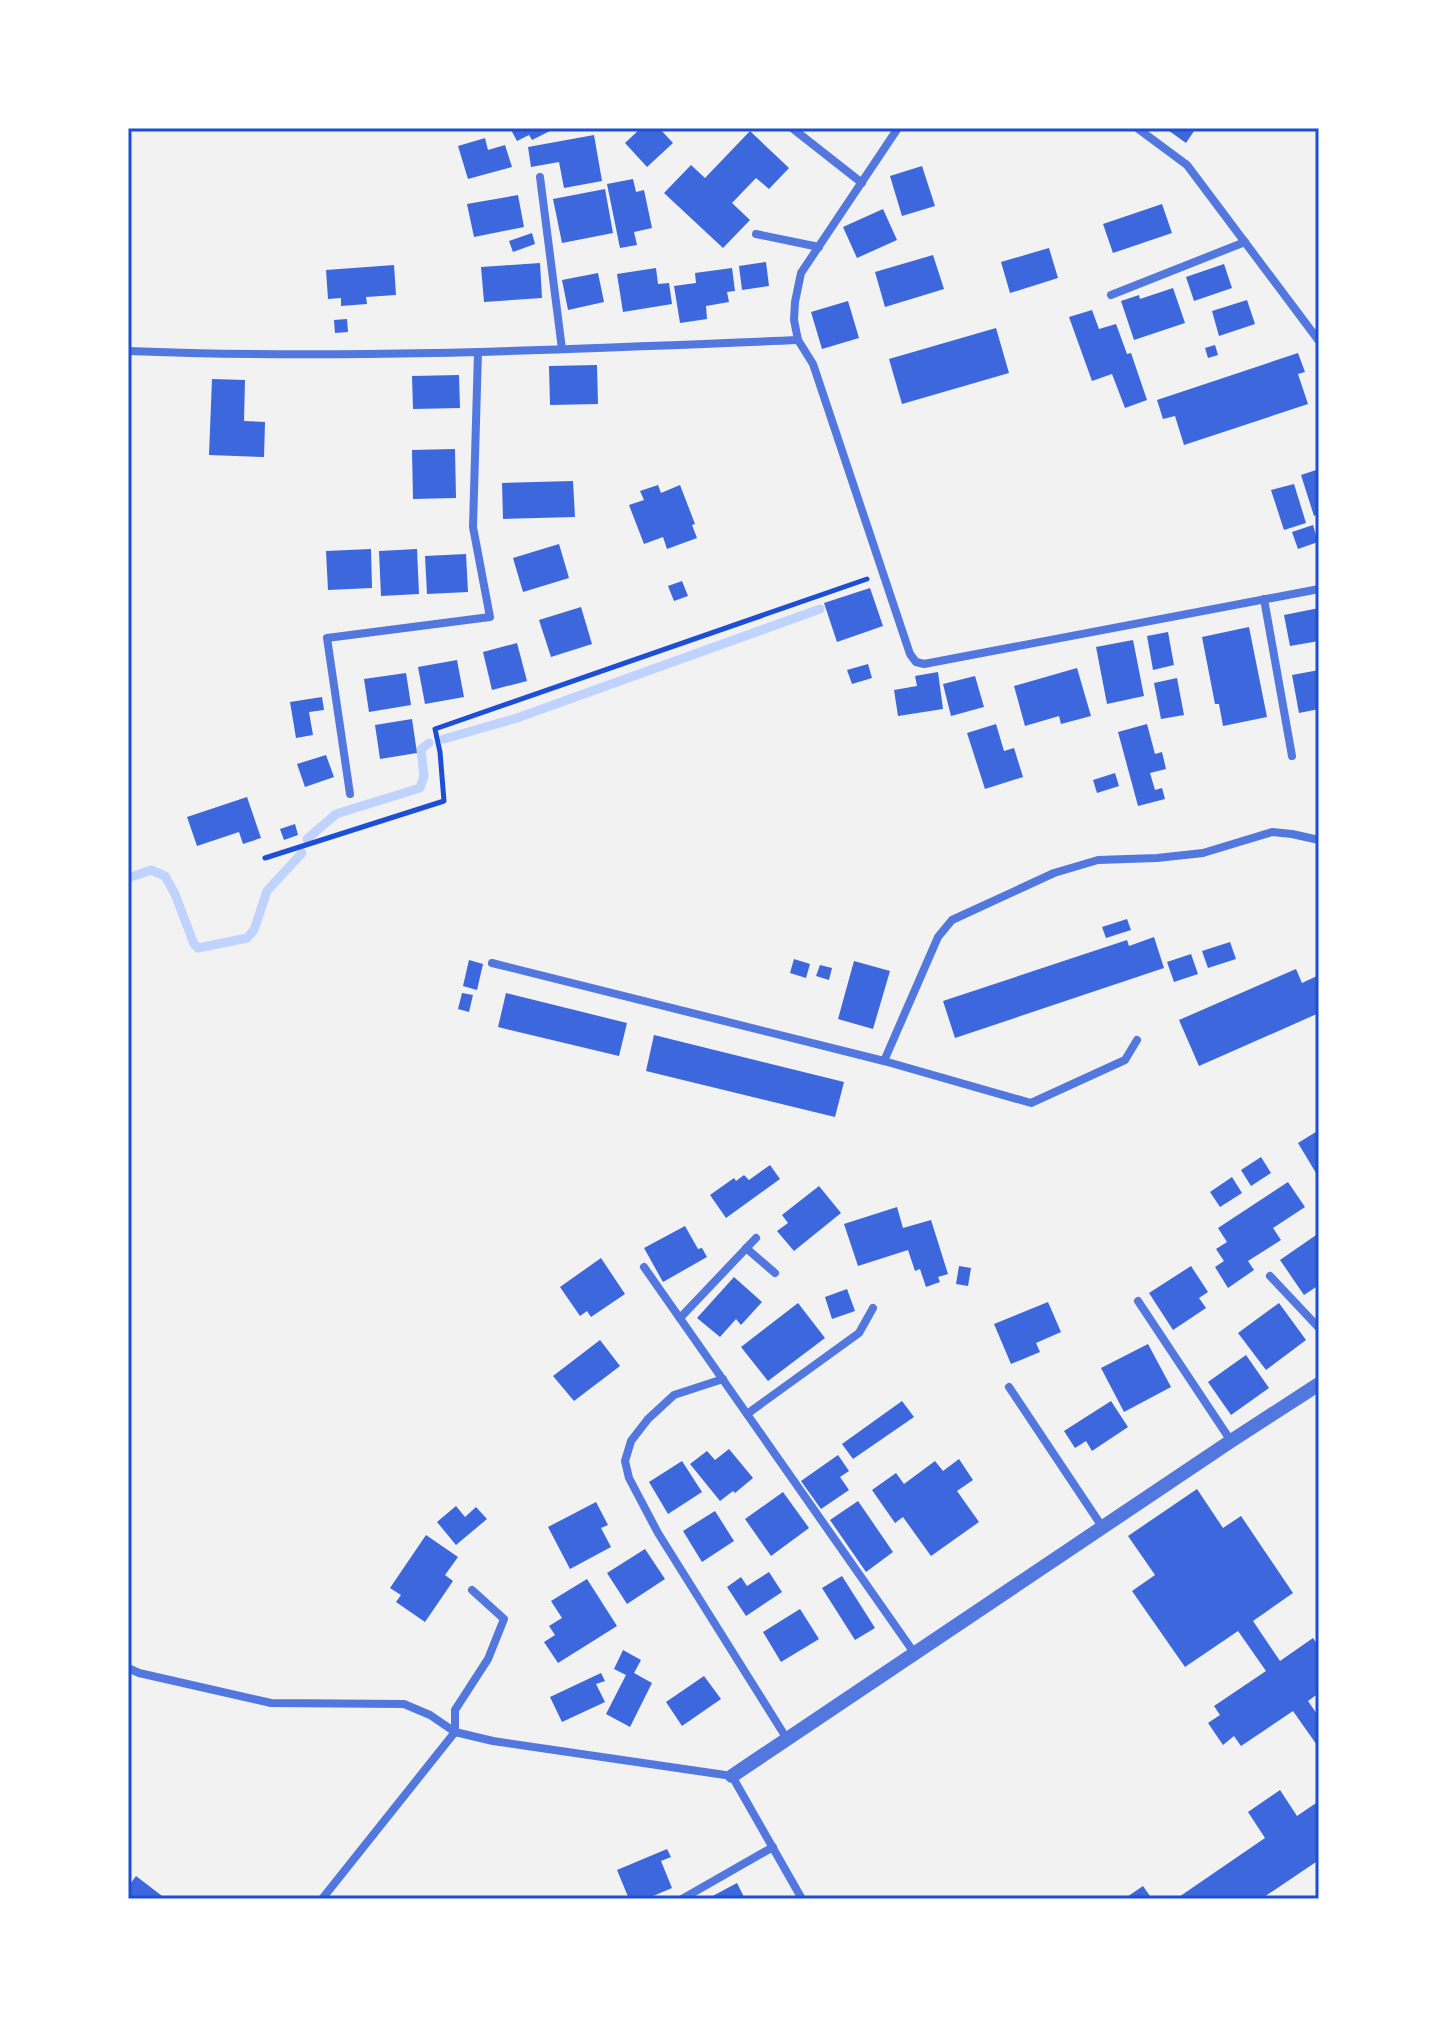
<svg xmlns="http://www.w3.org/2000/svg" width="1447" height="2027" font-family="Ubuntu,sans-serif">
<rect width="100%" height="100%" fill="#f2f2f2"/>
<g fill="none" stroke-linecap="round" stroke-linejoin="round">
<g stroke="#bfd3fe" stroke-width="9">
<path d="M444,739L517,718L820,609"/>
<path d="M307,839L336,814L420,788L424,776L421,749L429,743"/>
<path d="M128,878L151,870L165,876L175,894L194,944L198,948L247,938L254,930L267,891L302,853"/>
</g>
</g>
<g fill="#3d67dc">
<path d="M510,128H556L532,140L529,135L517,141Z"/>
<path d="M641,128H659L673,143L647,167L625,143Z"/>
<path d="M1165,128H1196L1186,143Z"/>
<path d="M750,131L789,168L769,189L756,178L732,203L750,220L723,248L664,193L691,165L705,178Z"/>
<path d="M594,135L602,181L564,188L559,162L531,167L528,147Z"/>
<path d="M485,138L488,150L505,145L512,167L468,179L458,146Z"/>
<path d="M922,166L935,206L902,216L890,176Z"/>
<path d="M633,179L636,192L644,190L652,228L634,232L637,245L620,248L607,184Z"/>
<path d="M605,189L613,233L562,243L553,199Z"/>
<path d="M518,195L524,227L474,237L467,204Z"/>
<path d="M1162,204L1172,233L1113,253L1103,224Z"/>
<path d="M883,209L897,240L857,258L843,227Z"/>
<path d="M532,233L535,244L513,252L509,241Z"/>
<path d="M1049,248L1058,278L1010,293L1001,262Z"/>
<path d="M933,255L944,289L885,307L875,272Z"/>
<path d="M766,262L769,286L742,290L739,266Z"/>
<path d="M540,263L542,298L484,302L481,267Z"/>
<path d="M1224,264L1232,288L1194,301L1186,277Z"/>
<path d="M394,265L396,295L366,297L367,304L341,306V298L328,299L326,270Z"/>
<path d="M656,268L658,284L669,283L672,304L623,312L617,274Z"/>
<path d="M732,268L735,291L727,292L729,302L706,306L707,319L680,323L674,286L696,283L695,273Z"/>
<path d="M598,273L604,302L568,310L562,280Z"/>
<path d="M1173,288L1185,323L1134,340L1121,301L1139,295L1140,299Z"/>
<path d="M1247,300L1255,324L1219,336L1212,311Z"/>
<path d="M848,301L859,338L822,349L811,312Z"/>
<path d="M1092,310L1099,329L1116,324L1127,354L1131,353L1147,400L1125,408L1112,374L1092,381L1069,317Z"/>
<path d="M347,319L348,332L335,333L334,320Z"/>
<path d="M996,328L1009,373L902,404L889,359Z"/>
<path d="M1215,345L1218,355L1208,358L1205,348Z"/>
<path d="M1298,353L1305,372L1298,374L1308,404L1184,445L1175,416L1163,419L1157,400Z"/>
<path d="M597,365L598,404L550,405L549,366Z"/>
<path d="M459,375L460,408L413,409L412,376Z"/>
<path d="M212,379L245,380L244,421L265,422L264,457L209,455Z"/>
<path d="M455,449L456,498L413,499L412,450Z"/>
<path d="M1319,469V514L1314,516L1301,475Z"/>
<path d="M573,481L575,517L503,519L502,483Z"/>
<path d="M1294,484L1306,523L1284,530L1271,490Z"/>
<path d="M658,485L661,493L680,485L695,524L692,525L697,538L667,549L663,537L644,544L629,505L644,500L640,491Z"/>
<path d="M1313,525L1318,542L1298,549L1292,532Z"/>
<path d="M559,544L569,578L523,592L513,558Z"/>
<path d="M371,549L372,588L328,590L326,551Z"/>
<path d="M417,549L419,594L381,596L379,551Z"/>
<path d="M466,554L468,592L427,594L425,556Z"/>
<path d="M682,581L688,596L674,601L668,586Z"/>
<path d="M870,588L883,626L837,642L824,603Z"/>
<path d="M581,607L592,644L551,657L539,620Z"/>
<path d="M1319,608V641L1290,646L1284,615Z"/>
<path d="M1249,627L1267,717L1223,726L1219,704H1215L1202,637Z"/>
<path d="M1168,632L1174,665L1153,670L1147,636Z"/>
<path d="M1133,640L1144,696L1107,704L1096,647Z"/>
<path d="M517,643L527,681L492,690L483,652Z"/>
<path d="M457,660L464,697L425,704L418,667Z"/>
<path d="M868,664L872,678L852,684L847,670Z"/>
<path d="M1077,668L1091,716L1061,724L1059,716L1025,726L1014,686Z"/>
<path d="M1319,670V709L1299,713L1292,675Z"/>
<path d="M938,672L943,709L898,716L894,690L917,686L915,676Z"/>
<path d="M406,673L411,705L369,712L364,679Z"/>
<path d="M975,676L984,707L951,716L943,684Z"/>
<path d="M1177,678L1184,715L1161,719L1154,683Z"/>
<path d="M322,697L324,710L309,712L313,735L296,738L290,702Z"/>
<path d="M412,719L417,753L380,759L375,725Z"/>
<path d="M996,724L1004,751L1014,748L1023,777L985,789L967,733Z"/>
<path d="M1147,724L1155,754L1162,752L1166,769L1150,773L1155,790L1162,788L1165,799L1138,806L1118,732Z"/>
<path d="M326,755L334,777L305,787L297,764Z"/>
<path d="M1115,773L1119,786L1097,793L1093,780Z"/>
<path d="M247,797L261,838L243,844L239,832L197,846L187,817Z"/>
<path d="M295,824L298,835L284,840L280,829Z"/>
<path d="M1127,919L1131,930L1106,938L1102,927Z"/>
<path d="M1154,937L1164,968L955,1038L943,1001L1127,940L1129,946Z"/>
<path d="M1230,942L1236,959L1208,968L1202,951Z"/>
<path d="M1191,954L1198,974L1174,982L1167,962Z"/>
<path d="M794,959L810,964L806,978L790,973Z"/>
<path d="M469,960L483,964L477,990L463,986Z"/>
<path d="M854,961L890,971L873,1029L838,1019Z"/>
<path d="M820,965L832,968L829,980L816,976Z"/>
<path d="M1296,969L1302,983L1319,975V1013L1199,1066L1179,1020Z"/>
<path d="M462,993L473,995L469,1012L458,1009Z"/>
<path d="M506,993L627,1023L619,1056L498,1027Z"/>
<path d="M654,1035L844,1082L835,1117L646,1071Z"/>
<path d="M1319,1130V1171L1316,1173L1298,1143Z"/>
<path d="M1261,1157L1271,1173L1251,1186L1241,1170Z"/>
<path d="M770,1165L780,1179L726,1218L710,1195L734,1178L736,1181L744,1175L749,1180Z"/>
<path d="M1232,1177L1242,1193L1220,1207L1210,1192Z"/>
<path d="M1288,1182L1305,1207L1273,1228L1281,1240L1248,1261L1254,1270L1228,1288L1215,1267L1224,1261L1216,1249L1227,1242L1218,1228Z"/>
<path d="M819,1186L841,1213L794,1251L777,1231L788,1223L782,1215Z"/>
<path d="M897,1207L903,1228L931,1220L948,1274L938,1277L940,1282L926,1287L920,1269L915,1271L908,1250L858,1266L844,1224Z"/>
<path d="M685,1226L698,1249L702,1248L707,1257L663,1282L644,1248Z"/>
<path d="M1319,1233V1285L1304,1295L1280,1260Z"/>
<path d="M601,1258L625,1294L591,1317L587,1311L580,1316L560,1287Z"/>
<path d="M959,1266L971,1268L968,1286L956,1284Z"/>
<path d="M1191,1266L1208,1292L1199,1298L1206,1308L1173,1330L1149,1293Z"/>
<path d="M734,1277L762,1302L741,1325L736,1319L720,1337L697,1318Z"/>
<path d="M847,1289L855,1311L832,1319L825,1297Z"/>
<path d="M1048,1302L1061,1332L1036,1343L1040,1352L1011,1364L994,1324Z"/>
<path d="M798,1303L825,1338L768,1381L741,1347Z"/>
<path d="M1279,1303L1306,1340L1266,1370L1238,1333Z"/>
<path d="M600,1340L620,1366L574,1401L553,1376Z"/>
<path d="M1148,1344L1171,1387L1124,1412L1101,1368Z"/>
<path d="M1246,1355L1269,1388L1231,1415L1208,1382Z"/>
<path d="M902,1401L914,1417L853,1459L842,1444Z"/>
<path d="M1111,1401L1128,1427L1092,1451L1086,1441L1075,1448L1064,1431Z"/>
<path d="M729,1449L753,1478L735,1493L733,1491L720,1501L690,1464L707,1451L715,1460Z"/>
<path d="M838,1455L849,1471L840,1477L849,1490L821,1509L801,1481Z"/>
<path d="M959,1459L973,1480L957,1491L979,1522L931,1556L903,1517L895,1523L872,1490L896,1473L904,1484L935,1461L943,1471Z"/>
<path d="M682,1461L702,1492L668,1514L649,1482Z"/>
<path d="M1197,1489L1223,1528L1241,1516L1293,1593L1253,1621L1280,1661L1313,1638L1319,1647V1693L1308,1701L1319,1717V1748L1293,1711L1241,1746L1234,1736L1223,1745L1208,1723L1220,1715L1214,1706L1266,1671L1238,1631L1185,1667L1132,1591L1155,1575L1128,1536Z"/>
<path d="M783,1492L809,1528L771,1556L745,1519Z"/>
<path d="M858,1501L893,1552L866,1572L830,1520Z"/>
<path d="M596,1502L608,1525L601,1528L611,1547L570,1569L548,1527Z"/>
<path d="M456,1506L465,1517L476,1507L487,1519L456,1545L437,1522Z"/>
<path d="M715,1511L734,1541L702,1562L683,1531Z"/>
<path d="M426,1535L458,1557L445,1575L453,1581L425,1622L396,1602L401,1595L390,1588Z"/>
<path d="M645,1549L665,1579L627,1604L607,1573Z"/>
<path d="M769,1572L782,1592L746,1616L727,1587L741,1577L747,1586Z"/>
<path d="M842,1576L875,1628L855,1640L822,1588Z"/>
<path d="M587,1579L617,1626L558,1663L544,1642L555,1635L549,1626L562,1618L551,1601Z"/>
<path d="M800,1609L819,1639L781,1662L763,1632Z"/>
<path d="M623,1650L641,1660L634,1673L652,1683L630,1727L606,1714L626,1675L614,1669Z"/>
<path d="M601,1673L605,1681L596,1684L605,1702L562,1722L550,1697Z"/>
<path d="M704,1676L721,1699L682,1726L666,1702Z"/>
<path d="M1280,1790L1297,1816L1319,1801V1860L1261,1899H1176L1265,1838L1248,1812Z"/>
<path d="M667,1849L671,1857L661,1861L672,1888L646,1899H629L617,1870Z"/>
<path d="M136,1876L166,1899H128V1887Z"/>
<path d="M737,1883L745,1899H707Z"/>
<path d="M1143,1886L1152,1899H1124Z"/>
</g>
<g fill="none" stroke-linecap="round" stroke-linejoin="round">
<path stroke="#1d4ed8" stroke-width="5" d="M265,858L444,801L440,752L435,729L867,579"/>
<g stroke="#5277de" stroke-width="8">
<path d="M792,128L862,183"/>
<path d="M1137,128L1187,165L1319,341"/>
<path d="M540,177L562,349"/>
<path d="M756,234L819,247"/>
<path d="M1111,295L1245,242"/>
<path d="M798,340L813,364L910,654L916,662L924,664L1319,589"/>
<path d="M128,351C351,360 575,349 798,340L794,320L795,302L801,273L898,128"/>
<path d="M1264,599L1292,756"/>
<path d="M350,794L327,638L490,617L473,527L478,352"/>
<path d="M492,963L884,1061L1031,1103L1125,1060L1137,1040"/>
<path d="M884,1061L938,937L952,920L1054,873L1098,860L1157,858L1203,853L1272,832L1292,834L1319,840"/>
<path d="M746,1248L775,1273"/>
<path d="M644,1267L915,1654"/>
<path d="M1270,1276L1319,1328"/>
<path d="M1138,1301L1231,1441"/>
<path d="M680,1318L756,1238"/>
<path d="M723,1379L674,1395L648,1419L631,1441L625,1461L629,1478L658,1533L787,1739"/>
<path d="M1009,1387L1103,1528"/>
<path d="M747,1414L859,1333L873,1308"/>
<path d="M128,1668L139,1673L271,1703L404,1704L430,1715L455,1732L493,1741L732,1776L802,1899"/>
<path d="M322,1899L455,1732V1710L488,1659L504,1619L472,1590"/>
<path d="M682,1899L773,1847"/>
</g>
<path stroke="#5277de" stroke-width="14" d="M732,1776L1231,1441L1319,1384"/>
</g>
<rect width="1447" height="2027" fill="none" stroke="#ffffff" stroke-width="260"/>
<rect x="130" y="130" width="1187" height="1767" fill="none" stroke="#1d4ed8" stroke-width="3"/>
</svg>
